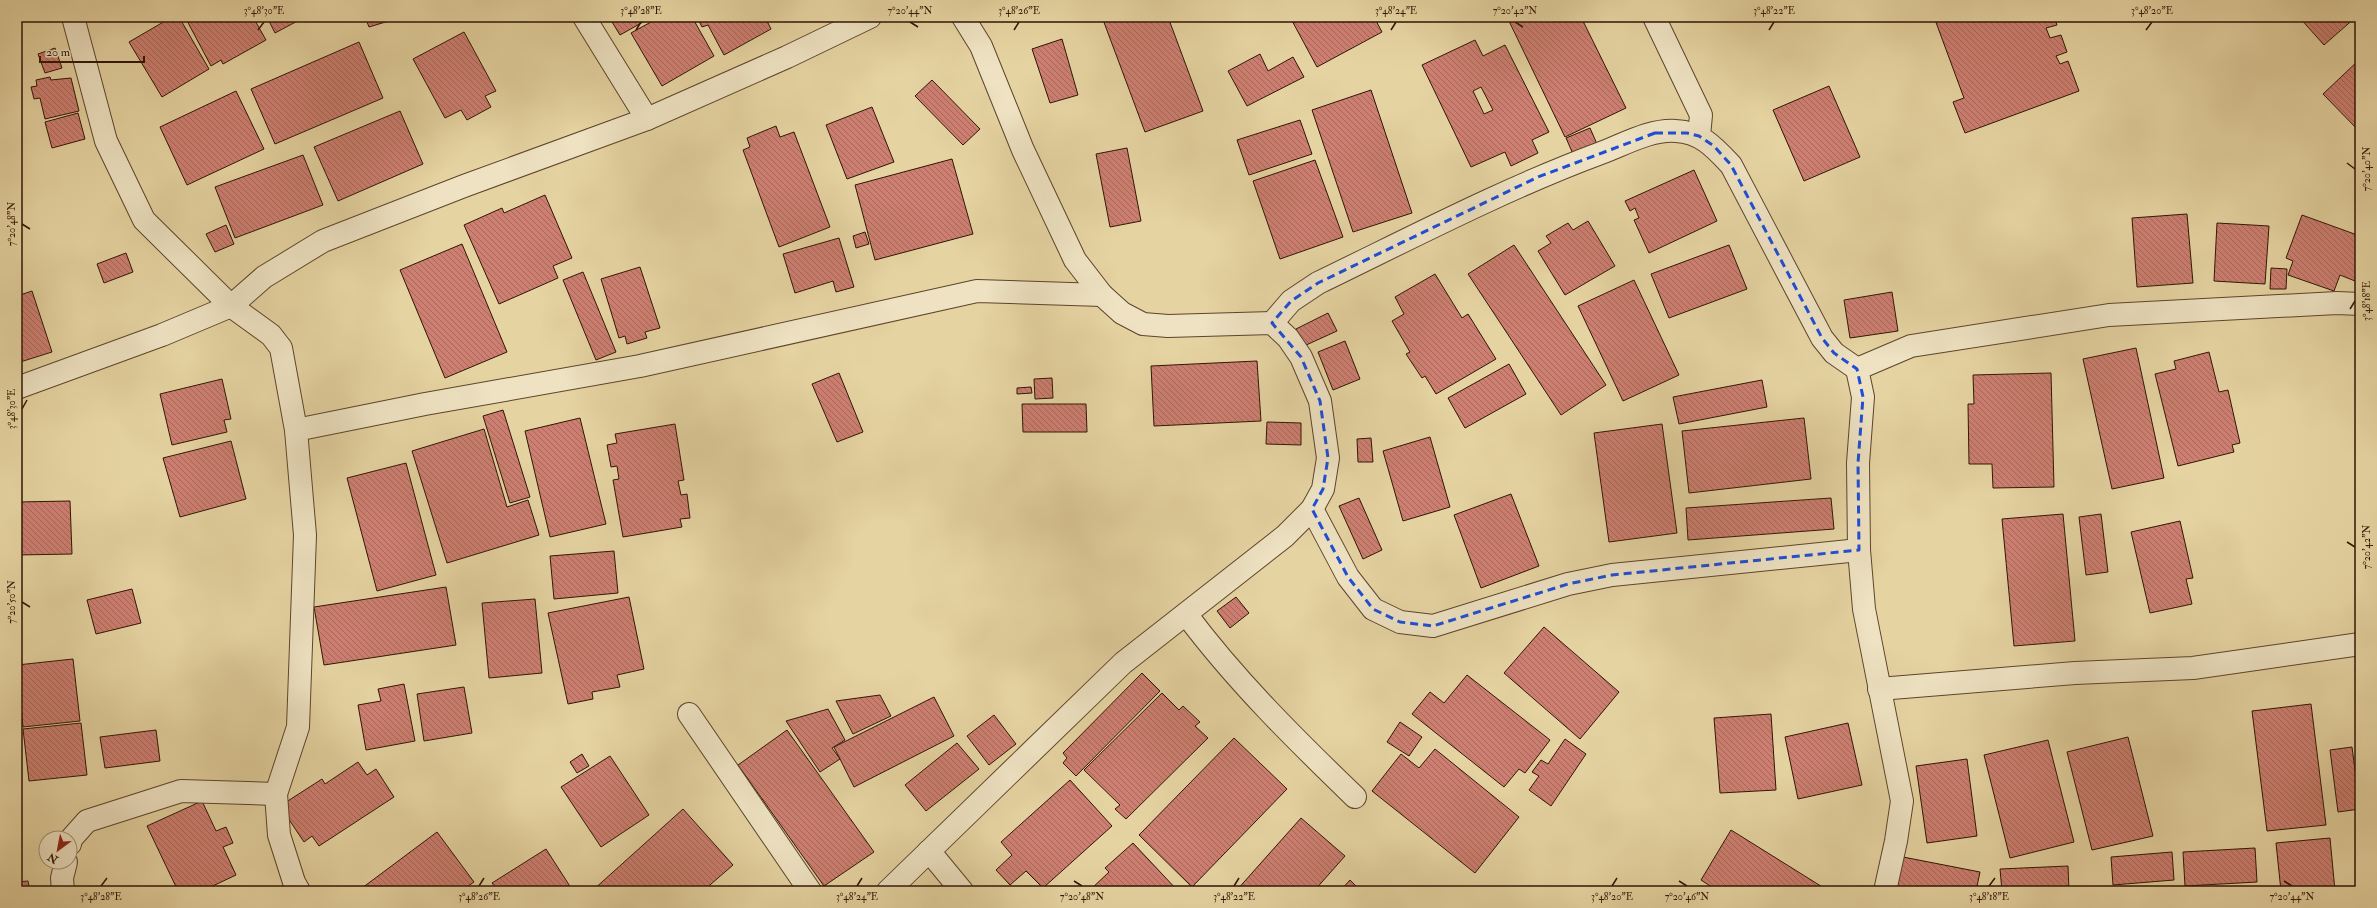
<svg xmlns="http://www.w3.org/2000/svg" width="2377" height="908" font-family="'IM FELL Double Pica',serif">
<defs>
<pattern id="building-back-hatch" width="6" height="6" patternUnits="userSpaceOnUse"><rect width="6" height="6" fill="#cd7f71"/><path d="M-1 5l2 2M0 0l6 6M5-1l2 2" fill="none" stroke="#a7675b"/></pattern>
</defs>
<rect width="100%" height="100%" fill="#e5d3a1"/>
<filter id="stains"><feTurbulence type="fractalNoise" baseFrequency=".005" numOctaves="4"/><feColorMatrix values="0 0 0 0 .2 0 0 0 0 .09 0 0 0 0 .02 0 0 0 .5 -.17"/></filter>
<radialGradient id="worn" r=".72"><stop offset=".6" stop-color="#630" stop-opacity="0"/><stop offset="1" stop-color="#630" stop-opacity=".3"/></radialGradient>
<g fill="url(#building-back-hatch)" stroke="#301504" fill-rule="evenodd">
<path d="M172,17H179L209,69L162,97L129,42Z"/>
<path d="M185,17H253L266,40L223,64L221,60L211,66Z"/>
<path d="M267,17H305L275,33Z"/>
<path d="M365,17H402L369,27Z"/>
<path d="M609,17H652L620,35Z"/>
<path d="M660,17H692L714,56L662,86L631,33Z"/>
<path d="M697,17H765L771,29L724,55L708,25L702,27Z"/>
<path d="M1102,17H1168L1203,111L1145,132Z"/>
<path d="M1290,17H1374L1382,32L1317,67Z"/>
<path d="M1507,17H1581L1626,108L1565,137Z"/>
<path d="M1934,17H2054L2057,25L2046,28L2050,38L2061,35L2067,52L2056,56L2060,64L2068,61L2079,91L1965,133L1953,102L1964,98Z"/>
<path d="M2299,17H2356L2324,45Z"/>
<path d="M464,32L496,91L485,96L491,107L467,120L461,110L445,118L413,59Z"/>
<path d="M1062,39L1078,95L1050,103L1032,49Z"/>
<path d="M1475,40L1483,56L1505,45L1549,132L1532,140L1538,153L1511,166L1505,152L1471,167L1422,65ZM1481,87L1493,110L1484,114L1473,91Z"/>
<path d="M359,42L383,98L275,144L251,89Z"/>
<path d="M55,48L62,68L45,73L38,54Z"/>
<path d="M1260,54L1268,71L1293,57L1304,77L1247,106L1228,71Z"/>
<path d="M2360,59V132L2323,94Z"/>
<path d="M50,77L51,80L71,78L79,111L45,119L40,98L34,99L31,87L37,86L36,80Z"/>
<path d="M932,80L980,129L963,145L915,96Z"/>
<path d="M1829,86L1860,157L1804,181L1773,110Z"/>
<path d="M1371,90L1412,213L1353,232L1312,110Z"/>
<path d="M236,91L264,149L187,185L160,127Z"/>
<path d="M872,107L894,162L847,179L826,125Z"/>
<path d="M400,111L423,164L338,201L314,147Z"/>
<path d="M78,113L85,139L52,148L45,122Z"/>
<path d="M1300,120L1312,154L1249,175L1237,140Z"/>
<path d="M776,126L780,137L794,132L830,227L779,247L743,150L750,147L747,138Z"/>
<path d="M1590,128L1597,144L1573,154L1566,138Z"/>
<path d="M1127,148L1141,221L1110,227L1096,154Z"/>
<path d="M303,155L323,205L235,238L215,187Z"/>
<path d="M952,159L973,234L875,260L855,185Z"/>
<path d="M1315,160L1343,237L1280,259L1253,181Z"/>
<path d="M1694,170L1717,221L1649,253L1634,220L1639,218L1635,208L1630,211L1625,201Z"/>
<path d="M545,195L572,258L553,266L558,278L499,304L464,225L502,208L504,213Z"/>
<path d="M2187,214L2193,283L2137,287L2132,218Z"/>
<path d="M2302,215L2360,236V283L2340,275L2334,291L2288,275L2293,261L2286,258Z"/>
<path d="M1588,221L1615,266L1565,295L1538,251L1551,243L1546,236L1568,223L1573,230Z"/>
<path d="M2217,223L2269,226L2265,284L2214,281Z"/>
<path d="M226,225L234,244L215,252L206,234Z"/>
<path d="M865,232L869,244L856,248L853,236Z"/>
<path d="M839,238L854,287L836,292L833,281L795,293L783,254Z"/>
<path d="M462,244L507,352L445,378L400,270Z"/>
<path d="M1514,245L1606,385L1561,415L1468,274Z"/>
<path d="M1729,245L1747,289L1669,318L1651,274Z"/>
<path d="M126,253L133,272L104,283L97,264Z"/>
<path d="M640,267L660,328L645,332L647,338L627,344L625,336L619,338L601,279Z"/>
<path d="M2271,268L2287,269L2286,289H2270Z"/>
<path d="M583,272L616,352L596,360L563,280Z"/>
<path d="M1435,274L1462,318L1468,314L1496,359L1436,394L1425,376L1422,378L1406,354L1410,352L1392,321L1404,314L1395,297Z"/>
<path d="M1634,280L1679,375L1623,401L1578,306Z"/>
<path d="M32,291L52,352L17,363V296Z"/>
<path d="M1892,292L1898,331L1850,338L1844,300Z"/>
<path d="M1328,313L1337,331L1304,346L1296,329Z"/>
<path d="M1345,341L1360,379L1333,390L1318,352Z"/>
<path d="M2136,348L2164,478L2112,489L2083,359Z"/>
<path d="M2209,352L2219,392L2228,390L2240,443L2232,445L2234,452L2178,466L2155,374L2176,369L2174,361Z"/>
<path d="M1257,361L1261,421L1154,426L1151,366Z"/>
<path d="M1509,364L1526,394L1465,428L1448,398Z"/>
<path d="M839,373L863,432L837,442L812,384Z"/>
<path d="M2051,373L2054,487L1993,488L1992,464H1969L1968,404H1974L1973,375Z"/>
<path d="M1052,378L1053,398L1035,399L1034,379Z"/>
<path d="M222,379L231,419L224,420L227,432L172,445L160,394Z"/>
<path d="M1762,380L1767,407L1679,424L1673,397Z"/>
<path d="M1031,387L1032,393L1017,394V388Z"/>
<path d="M1022,404H1086L1087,432H1023Z"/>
<path d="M503,410L530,497L510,503L483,416Z"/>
<path d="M580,418L606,524L550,537L525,431Z"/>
<path d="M1804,418L1811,479L1689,493L1682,431Z"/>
<path d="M1267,422L1301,423V445L1266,444Z"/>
<path d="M675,424L684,480L678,481L681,495L687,494L690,518L680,519L682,527L623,537L613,480L619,479L617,466L611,467L607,445L617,443L615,434Z"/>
<path d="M1662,424L1677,533L1609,542L1594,433Z"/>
<path d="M484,429L507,507L528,500L539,535L447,563L412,451Z"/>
<path d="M1430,437L1450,507L1403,521L1383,451Z"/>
<path d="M1371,438L1373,462H1358L1357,439Z"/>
<path d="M231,441L246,499L180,517L163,458Z"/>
<path d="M406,463L436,575L377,591L347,478Z"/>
<path d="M1511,494L1539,566L1481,588L1454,515Z"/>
<path d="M1359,498L1382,550L1363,559L1339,506Z"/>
<path d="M1831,498L1834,529L1688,540L1686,508Z"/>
<path d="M70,501L72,554L17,555V502Z"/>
<path d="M2063,514L2075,641L2014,646L2002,519Z"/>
<path d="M2101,514L2108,572L2086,575L2079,517Z"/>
<path d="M2180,521L2193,578L2186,579L2192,604L2150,613L2131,532Z"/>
<path d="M614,551L618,593L554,599L550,556Z"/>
<path d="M446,587L456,645L324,665L314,607Z"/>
<path d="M132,589L141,623L96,634L87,600Z"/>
<path d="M629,597L644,669L617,675L620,687L592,692L593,699L568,704L548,613Z"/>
<path d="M1236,597L1249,613L1230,628L1217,611Z"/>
<path d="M535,599L542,673L489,678L482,603Z"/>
<path d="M1544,627L1619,692L1580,739L1504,673Z"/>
<path d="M73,659L80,721L23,727L17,665Z"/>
<path d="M1142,673L1160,691L1076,776L1063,763L1067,758L1063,753Z"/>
<path d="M1467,675L1550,740L1525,773L1519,769L1504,787L1412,714L1430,692L1444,703Z"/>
<path d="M404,684L415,741L366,750L358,705L381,701L378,689Z"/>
<path d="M464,687L472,733L424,741L417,694Z"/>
<path d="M1162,693L1179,710L1183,706L1200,722L1195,726L1208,738L1126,819L1115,809L1120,805L1084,770Z"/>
<path d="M880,695L891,716L853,734L836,701Z"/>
<path d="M934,697L954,736L854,787L834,747Z"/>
<path d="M2311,704L2326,825L2267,831L2252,711Z"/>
<path d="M828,709L845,740L832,748L840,759L820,772L786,721Z"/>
<path d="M1771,714L1776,790L1720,793L1714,718Z"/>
<path d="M994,715L1016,744L989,765L967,736Z"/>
<path d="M1400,722L1422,737L1409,756L1387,742Z"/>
<path d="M81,723L87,775L29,781L23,729Z"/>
<path d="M1848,723L1862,785L1798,799L1785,737Z"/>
<path d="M156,730L160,761L105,768L100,737Z"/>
<path d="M787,730L874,852L824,886L738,765Z"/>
<path d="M2128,737L2153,836L2092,850L2067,752Z"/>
<path d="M1234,738L1287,789L1192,887L1139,835Z"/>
<path d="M1565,739L1586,754L1551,806L1529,790L1539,776L1532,772L1541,760L1548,764Z"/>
<path d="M2048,740L2074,842L2010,858L1984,755Z"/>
<path d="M957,743L979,769L926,811L905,785Z"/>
<path d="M2352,747L2360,809L2338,812L2330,750Z"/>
<path d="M1435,749L1519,817L1475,873L1372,791L1401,754L1419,768Z"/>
<path d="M582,754L589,766L577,773L570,762Z"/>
<path d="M610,756L649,815L601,847L561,787Z"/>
<path d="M1967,759L1977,836L1927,843L1916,766Z"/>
<path d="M358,762L367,775L376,769L394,797L319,846L312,836L304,842L280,806L322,779L325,784Z"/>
<path d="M1070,780L1112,826L1043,888L1026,871L1010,885L996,870L1012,855L1001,842Z"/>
<path d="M202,801L216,831L226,827L233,843L223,847L236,875L202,891H178L147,826Z"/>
<path d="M683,809L733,865L703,891H592Z"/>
<path d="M1301,818L1345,856L1314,891H1236Z"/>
<path d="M1731,830L1824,888L1822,891H1718L1701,880Z"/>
<path d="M437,832L474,882L461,891H358Z"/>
<path d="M2330,838L2335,891H2281L2276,843Z"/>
<path d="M1133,843L1178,891H1089L1109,872L1105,868Z"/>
<path d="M2255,848L2257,882L2185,886L2183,852Z"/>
<path d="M546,849L573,891H498L492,883Z"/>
<path d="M2172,852L2174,880L2113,885L2111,857Z"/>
<path d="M1903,857L1980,872L1976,891H1896Z"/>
<path d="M2068,866L2069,891H2002L2000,869Z"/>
<path d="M1350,880L1361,891H1340Z"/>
<path d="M28,881L30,891H17V882Z"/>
</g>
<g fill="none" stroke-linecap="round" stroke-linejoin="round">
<g stroke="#5d442b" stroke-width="24">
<g id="minor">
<path d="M73,17L106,141L144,220L231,306L271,335L281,348L296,430L305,535L298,727L276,794L279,835L294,882L299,891"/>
<path d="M584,17L647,119"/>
<path d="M1654,17L1701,115L1699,136"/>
<path d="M1272,323L1291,301L1318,283C1411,238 1504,189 1601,153C1625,144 1651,129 1676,131C1701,132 1715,148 1731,165L1822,338L1834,353L1857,369L1911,346L2109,315L2337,303L2360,304"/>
<path d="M1857,369L1863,397L1858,463L1859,550L1864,609L1902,801L1896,841L1885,891"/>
<path d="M17,388L162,335L231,306L264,277L323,241L464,186L647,119L787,57L870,17"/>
<path d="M296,430L425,404L640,366L977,291L1102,295"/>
<path d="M1312,509L1348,577L1373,609L1400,622L1433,626L1568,584L1612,575L1859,550"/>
<path d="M1186,614C1236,681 1295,739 1355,797"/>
<path d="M1879,689L2075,673L2193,668L2360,644"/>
<path d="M689,714L810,891"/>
<path d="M70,844L71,839L87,821L181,791L276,794"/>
<path d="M929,851L962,891"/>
<path d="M63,891L62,878L66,862"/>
<path d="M888,891L1123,663L1285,536L1312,509L1323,489L1328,458L1320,401L1301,357L1288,338L1272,323L1168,326L1143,324L1122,313L1102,295L1075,260L1023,150L981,46L963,17"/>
</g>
</g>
<use href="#minor" stroke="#eee2c2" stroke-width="22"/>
</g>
<path fill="none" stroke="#1d4ed8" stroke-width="3" stroke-dasharray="8 5" stroke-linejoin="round" d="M1655,133H1687L1699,136L1714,146L1731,165L1822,338L1834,353L1857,369L1863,397L1858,463L1859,550L1612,575L1568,584L1433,626L1400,622L1373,609L1348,577L1312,509L1323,489L1328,458L1320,401L1301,357L1272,323L1291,301L1318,283L1538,177Z"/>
<path fill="none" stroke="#301504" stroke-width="1.5" d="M910,22L918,27M1515,22L1523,27M258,30L264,22M636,30L641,22M1014,30L1019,22M1391,30L1396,22M1769,30L1774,22M2146,30L2152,22M2347,163L2355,169M22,224L30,229M2350,309L2355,301M22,409L27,400M2347,542L2355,547M22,602L30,607M1074,881L1082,886M1679,881L1687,886M2284,881L2292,886M101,886L107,878M479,886L484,878M857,886L862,878M1234,886L1239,878M1612,886L1617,878M1989,886L1995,878"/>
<rect width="2377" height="908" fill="none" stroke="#e5d3a1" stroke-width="44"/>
<g transform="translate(58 850) rotate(212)"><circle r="19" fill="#eee2c2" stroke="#a29076"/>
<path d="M0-3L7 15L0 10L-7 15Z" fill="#8f2418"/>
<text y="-6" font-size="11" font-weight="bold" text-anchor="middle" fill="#301504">N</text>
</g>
<path d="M40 56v6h104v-6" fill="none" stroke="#301504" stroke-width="2"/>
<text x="46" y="56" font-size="12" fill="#301504" stroke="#eee2c2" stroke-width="3" paint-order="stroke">20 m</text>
<rect x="22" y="22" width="2333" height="864" fill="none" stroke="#301504" stroke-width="1.5"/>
<g font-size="10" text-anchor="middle" fill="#301504">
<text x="264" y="14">3°48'30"E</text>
<text x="641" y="14">3°48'28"E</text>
<text x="910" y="14">7°20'44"N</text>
<text x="1019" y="14">3°48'26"E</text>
<text x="1396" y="14">3°48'24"E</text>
<text x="1515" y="14">7°20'42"N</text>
<text x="1774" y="14">3°48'22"E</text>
<text x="2152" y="14">3°48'20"E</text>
<text transform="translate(2366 169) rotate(-90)" y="4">7°20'40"N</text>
<text transform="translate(11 224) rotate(-90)" y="4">7°20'48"N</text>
<text transform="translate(2366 301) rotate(-90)" y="4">3°48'18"E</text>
<text transform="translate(11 409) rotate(-90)" y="4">3°48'30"E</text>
<text transform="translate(2366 547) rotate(-90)" y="4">7°20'42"N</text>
<text transform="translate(11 602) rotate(-90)" y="4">7°20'50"N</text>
<text x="101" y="900">3°48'28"E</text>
<text x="479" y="900">3°48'26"E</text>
<text x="857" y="900">3°48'24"E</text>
<text x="1082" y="900">7°20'48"N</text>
<text x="1234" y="900">3°48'22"E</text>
<text x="1612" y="900">3°48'20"E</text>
<text x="1687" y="900">7°20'46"N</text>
<text x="1989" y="900">3°48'18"E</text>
<text x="2292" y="900">7°20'44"N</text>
</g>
<rect width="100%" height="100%" filter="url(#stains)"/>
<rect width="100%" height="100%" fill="url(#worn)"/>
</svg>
